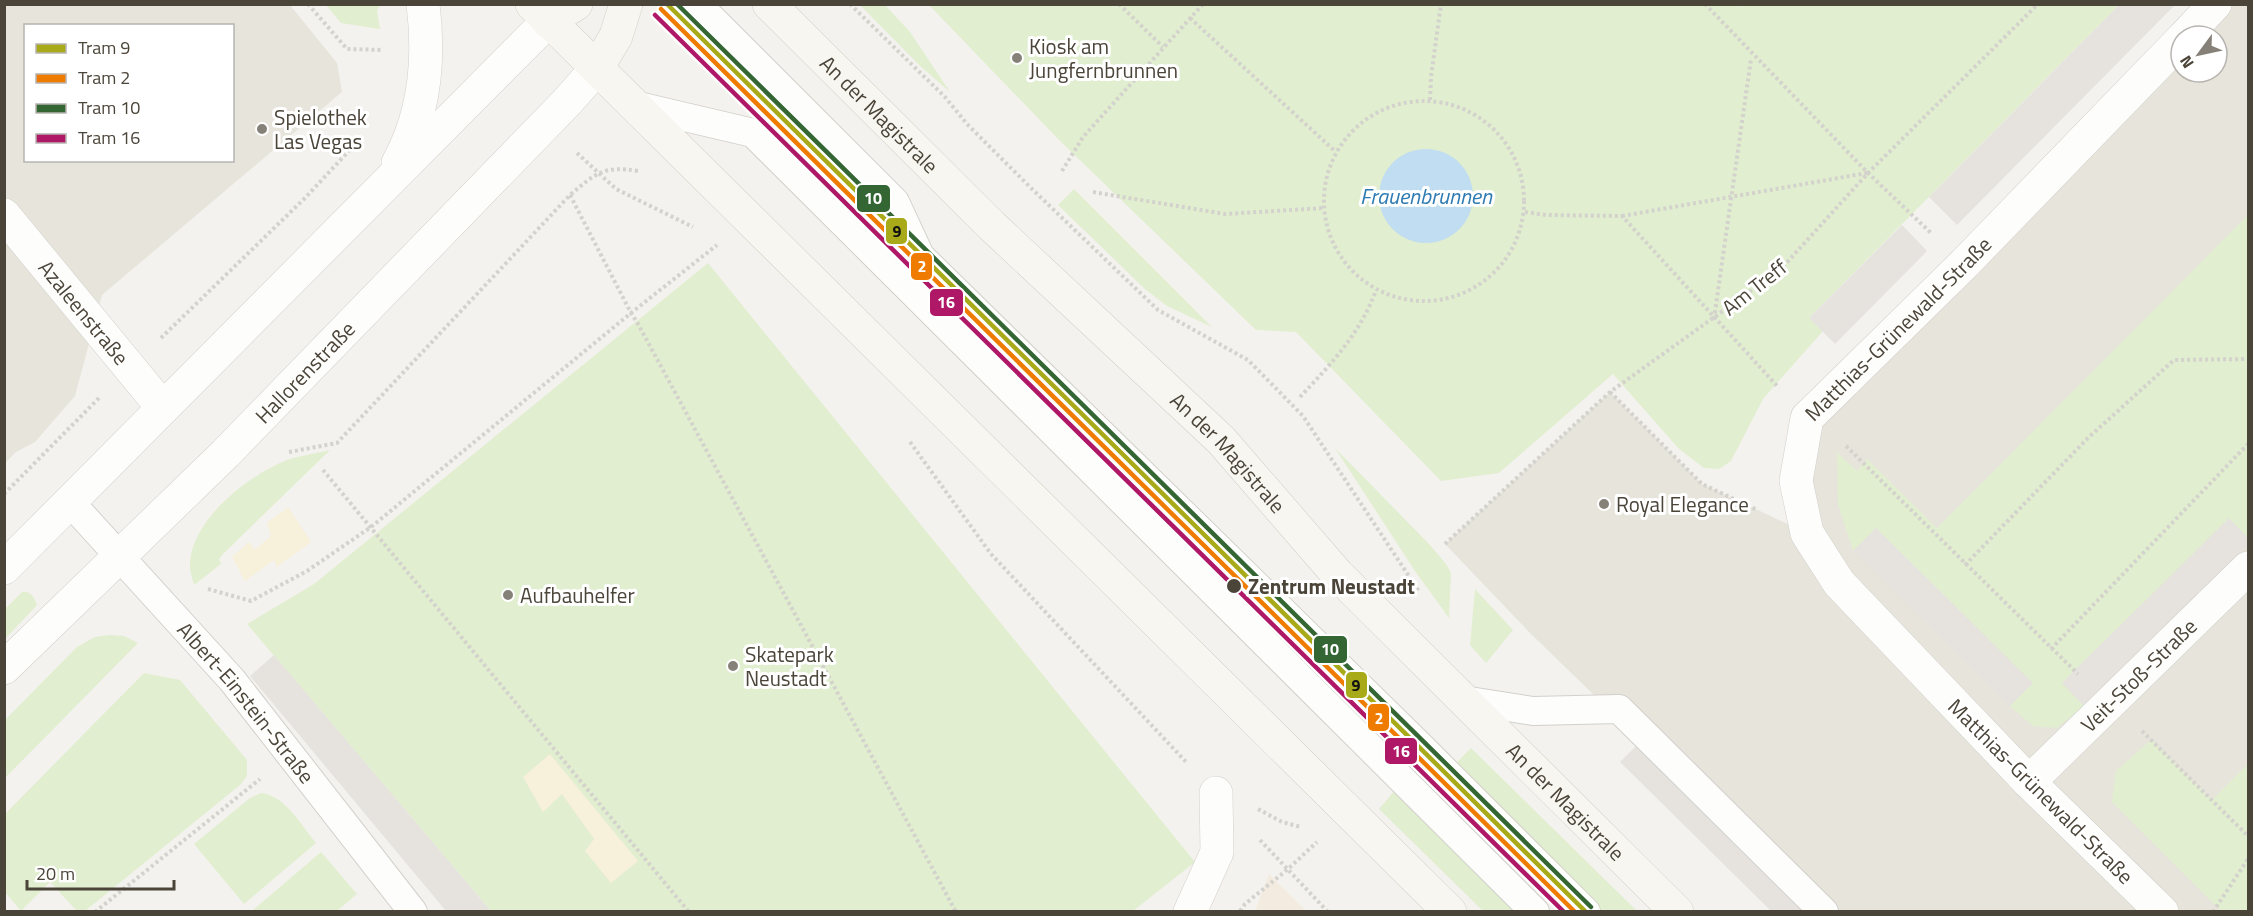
<svg xmlns="http://www.w3.org/2000/svg" width="2253" height="916" font-family="'Titillium Web',sans-serif">
<rect width="100%" height="100%" fill="#f4f2ee"/>
<g fill="#e7e4dc" fill-rule="evenodd">
<path d="M5,5H290L337,63L342,92L102,295L75,396L35,442L16,452L5,463ZM26,26H232V160H26Z"/>
<path d="M2215,5H2248V911H1817L1531,634L1445,544L1610,392L1702,484L1807,533V418L2181,40V72H2217V36H2185Z"/>
</g>
<path fill="#f3ebdf" d="M1269,874L1306,911H1255Z"/>
<g fill="#e1eecf">
<path d="M1735,4L1738,7L1741,4L2119,5L1810,317L1823,331L1763,399L1731,461L1719,469L1704,468L1679,449L1613,374L1499,473L1441,481L1296,332L1256,330L1059,140L929,5Z"/>
<path d="M326,5H380L377,11L380,29L341,23Z"/>
<path d="M860,5H885L910,32L950,92L919,65Z"/>
<path d="M1074,189L1212,327L1167,306L1145,289L1058,205Z"/>
<path d="M2248,215V538L2229,519L2062,683L2084,706L2057,728L2033,726L2010,706L2032,683L1876,528L1853,551L1838,504L1837,452L1857,471L1867,459L1937,528Z"/>
<path d="M708,263L1195,862L1133,911H491L247,624L314,584Z"/>
<path d="M1335,448L1430,545L1446,564L1451,573L1449,618L1415,571Z"/>
<path d="M330,450L223,554L219,559L221,564L194,585C193,580 190,573 190,567C189,523 243,480 280,463C295,456 314,454 330,450Z"/>
<path d="M1475,589L1513,630L1486,663L1470,645Z"/>
<path d="M22,592C32,591 34,597 37,605L5,639V609Z"/>
<path d="M109,635L124,636L138,643L5,778V720L77,647L95,637Z"/>
<path d="M144,673L180,680L247,760V776L240,785L85,911H77L50,882L21,911L5,892V814Z"/>
<path d="M2151,740L2212,800L2248,764V911H2221L2112,802L2116,771Z"/>
<path d="M1471,748L1637,911H1602L1453,766Z"/>
<path d="M1396,789L1520,911H1483L1379,809Z"/>
<path d="M261,793C286,796 301,825 316,843L244,904L194,844L250,798Z"/>
<path d="M321,852L357,894L337,911H252Z"/>
</g>
<g fill="#f7f0da">
<path d="M288,507L311,542L277,567L274,560L245,581L232,557L249,542L255,550L271,536L267,523Z"/>
<path d="M550,754L638,861L611,883L585,851L594,839L562,794L543,812L523,777Z"/>
</g>
<g fill="#e6e3df">
<path d="M2119,5H2175L1957,225L1929,197Z"/>
<path d="M1902,225L1927,251L1835,344L1809,318Z"/>
<path d="M2229,518L2248,538V544L2084,706L2062,683Z"/>
<path d="M1876,528L2033,683L2010,706L1853,551Z"/>
<path d="M274,655L491,911H446L250,676Z"/>
<path d="M1646,736L1824,911H1771L1620,762Z"/>
</g>
<circle fill="#c0ddf1" cx="1426" cy="196" r="47"/>
<g fill="none" stroke-linecap="round" stroke-linejoin="round">
<g stroke="#d2d0cb" stroke-width="30">
<g id="service">
<path d="M697,4L895,202L920,256L1418,744L1586,912"/>
<path d="M634,105L753,133L1535,912"/>
<path id="s1" d="M70,502L232,680L413,912"/>
<path d="M1463,700L1533,711L1619,709L1824,912"/>
</g>
</g>
<g stroke="#d2d0cb" stroke-width="34">
<path id="pedestrian" d="M1190,912L1217,852L1216,793"/>
</g>
<g stroke="#d2d0cb" stroke-width="34">
<g id="minor">
<path d="M2185,36L2215,4"/>
<path id="s2" d="M4,215L163,408"/>
<path id="s3" d="M2029,782L2248,568"/>
<path id="s4" d="M2162,912L2029,782L1839,583L1807,533L1796,481L1807,418L1964,264L2181,40"/>
</g>
</g>
<g stroke="#d2d0cb" stroke-width="34">
<g id="tertiary">
<path d="M398,163C425,114 430,60 423,4"/>
<path d="M4,568L548,21"/>
<path id="s5" d="M4,668L225,454L567,102L597,68"/>
</g>
</g>
<g stroke="#d3cfc5" stroke-width="34">
<g id="secondary">
<path d="M532,4L1450,912"/>
<path id="s6" d="M769,4L992,226L1221,440L1338,575L1677,912"/>
<path d="M548,21L576,4"/>
<path d="M597,68L616,36L626,4"/>
</g>
</g>
<g stroke="#d3d2cc" stroke-width="4" stroke-dasharray="3 3" stroke-linecap="butt">
<path d="M308,4L347,49L383,50"/>
<path d="M850,4L945,97L967,124L1031,188L1158,310L1248,360L1303,416L1420,593"/>
<path d="M1119,4L1163,47"/>
<path d="M1705,4L1868,173L1932,234"/>
<path d="M1190,18L1336,152"/>
<path d="M1430,100L1431,77L1441,4"/>
<circle cx="1424" cy="201" r="100"/>
<path d="M577,153L616,189L693,227"/>
<path d="M1062,171L1083,137L1203,4"/>
<path d="M1093,192L1225,214L1324,208"/>
<path d="M570,195L631,313L637,322L956,912"/>
<path d="M1525,212L1546,215L1622,216L1779,388"/>
<path d="M1622,216L1867,173"/>
<path d="M1714,319L1751,59"/>
<path d="M161,338L305,198L360,139"/>
<path d="M1610,392L1702,484L1757,510"/>
<path d="M1300,397C1330,365 1361,333 1376,290"/>
<path d="M910,442L991,554L1187,763"/>
<path d="M1846,446L2078,674"/>
<path d="M289,452L337,443L570,195C595,174 603,165 638,171"/>
<path d="M323,470L689,912"/>
<path d="M4,494L100,397"/>
<path d="M1445,544L1610,392L1781,269L1868,173L2038,4"/>
<path d="M1965,565L2088,438L2174,360L2248,359"/>
<path d="M208,589L251,601L307,571L371,527L631,313L717,245"/>
<path d="M2051,649L2248,444"/>
<path d="M2142,731L2248,836"/>
<path d="M1258,809L1282,822L1301,827"/>
<path d="M1260,840L1328,912"/>
<path d="M1240,911L1245,904L1288,869L1317,842"/>
<path d="M95,912L260,779"/>
<path d="M2213,912L2248,859"/>
</g>
<use href="#service" stroke="#fdfdfc" stroke-width="28"/>
<use href="#pedestrian" stroke="#fdfdfc" stroke-width="33"/>
<use href="#minor" stroke="#fdfdfc" stroke-width="33"/>
<use href="#tertiary" stroke="#fdfdfc" stroke-width="33"/>
<use href="#secondary" stroke="#f7f6f1" stroke-width="33"/>
<g stroke="#fff" stroke-width="9">
<path id="tram-1" d="M667,4L1586,912"/>
</g>
<g stroke="#fff" stroke-width="9">
<path id="tram-2" d="M661,9L1575,912"/>
</g>
<g stroke="#fff" stroke-width="9">
<path id="tram-3" d="M677,4L1591,907"/>
</g>
<g stroke="#fff" stroke-width="9">
<path id="tram-4" d="M655,15L1564,912"/>
</g>
<use href="#tram-1" stroke="#a8aa19" stroke-width="4.5"/>
<use href="#tram-2" stroke="#ef7c00" stroke-width="4.5"/>
<use href="#tram-3" stroke="#363" stroke-width="4.5"/>
<use href="#tram-4" stroke="#af1867" stroke-width="4.5"/>
</g>
<g fill="#868178" stroke="#fff" stroke-width="2">
<circle cx="1017" cy="58" r="6"/>
<circle cx="262" cy="129" r="6"/>
<circle cx="1604" cy="504" r="6"/>
<circle cx="508" cy="595" r="6"/>
<circle cx="733" cy="666" r="6"/>
</g>
<circle fill="#4b4439" stroke="#fff" stroke-width="2" cx="1234" cy="586" r="8"/>
<g text-anchor="middle" dominant-baseline="central" stroke-width="6" stroke-linejoin="round" paint-order="stroke">
<g font-size="21" fill="#4b4439" stroke="#fff" text-anchor="start">
<text x="1029" y="46">Kiosk am<tspan x="1029" dy="24">Jungfernbrunnen</tspan></text>
<text x="274" y="117">Spielothek<tspan x="274" dy="24">Las Vegas</tspan></text>
<text x="1616" y="504">Royal Elegance</text>
<text x="520" y="595">Aufbauhelfer</text>
<text x="745" y="654">Skatepark<tspan x="745" dy="24">Neustadt</tspan></text>
</g>
<g font-size="21" fill="#4b4439" stroke="#fff">
<text stroke="none"><textPath href="#s6" startOffset="156">An der Magistrale</textPath></text>
<text transform="translate(1754 287) rotate(-38)">Am Treff</text>
<text stroke="none"><textPath href="#s2" startOffset="126">Azaleenstraße</textPath></text>
<text stroke="none"><textPath href="#s4" startOffset="765">Matthias-Grünewald-Straße</textPath></text>
<text stroke="none"><textPath href="#s5" startOffset="422">Hallorenstraße</textPath></text>
<text stroke="none"><textPath href="#s6" startOffset="642">An der Magistrale</textPath></text>
<text stroke="none"><textPath href="#s3" startOffset="153">Veit-Stoß-Straße</textPath></text>
<text stroke="none"><textPath href="#s1" startOffset="267">Albert-Einstein-Straße</textPath></text>
<text transform="translate(2041 791) rotate(45)">Matthias-Grünewald-Straße</text>
<text stroke="none"><textPath href="#s6" startOffset="1128">An der Magistrale</textPath></text>
</g>
<g font-size="21" font-weight="bold" fill="#4b4439" stroke="#fff" text-anchor="start">
<text x="1248" y="586">Zentrum Neustadt</text>
</g>
<g font-size="22" font-style="italic" fill="#2e7ab2" stroke="#fff">
<text x="1426" y="196">Frauenbrunnen</text>
</g>
</g>
<g stroke="#fff" stroke-width="2">
<rect x="856" y="184" width="35" height="29" rx="6" fill="#363"/>
<rect x="885" y="217" width="23" height="28" rx="6" fill="#a8aa19"/>
<rect x="910" y="252" width="23" height="29" rx="6" fill="#ef7c00"/>
<rect x="929" y="288" width="35" height="29" rx="6" fill="#af1867"/>
<rect x="1313" y="635" width="35" height="29" rx="6" fill="#363"/>
<rect x="1345" y="671" width="23" height="28" rx="6" fill="#a8aa19"/>
<rect x="1367" y="703" width="23" height="29" rx="6" fill="#ef7c00"/>
<rect x="1384" y="737" width="34" height="28" rx="6" fill="#af1867"/>
</g>
<g font-size="16" text-anchor="middle" font-weight="bold" fill="#fff">
<text x="873" y="204">10</text>
<text x="922" y="272">2</text>
<text x="946" y="308">16</text>
<text x="1330" y="655">10</text>
<text x="1379" y="724">2</text>
<text x="1401" y="757">16</text>
</g>
<g font-size="16" text-anchor="middle" font-weight="bold" fill="#111">
<text x="897" y="237">9</text>
<text x="1356" y="691">9</text>
</g>
<rect width="2253" height="916" fill="none" stroke="#4b4439" stroke-width="12"/>
<rect x="24" y="24" width="210" height="138" fill="#ffffff" stroke="#b7b4b0" stroke-width="1.5"/>
<rect x="36" y="44" width="30" height="9" fill="#a8aa19" stroke="#b7b4b0" stroke-width="1.5"/>
<text x="78" y="54" font-size="18" fill="#4b4439">Tram 9</text>
<rect x="36" y="74" width="30" height="9" fill="#ef7c00" stroke="#b7b4b0" stroke-width="1.5"/>
<text x="78" y="84" font-size="18" fill="#4b4439">Tram 2</text>
<rect x="36" y="104" width="30" height="9" fill="#336633" stroke="#b7b4b0" stroke-width="1.5"/>
<text x="78" y="114" font-size="18" fill="#4b4439">Tram 10</text>
<rect x="36" y="134" width="30" height="9" fill="#af1867" stroke="#b7b4b0" stroke-width="1.5"/>
<text x="78" y="144" font-size="18" fill="#4b4439">Tram 16</text>
<g transform="translate(2199 54) rotate(237)"><circle r="28" fill="#ffffff" stroke="#b7b4b0" stroke-width="1.5"/>
<path d="M0-4.5L10 22L0 15L-10 22Z" fill="#868178"/>
<text y="-9" font-size="16" font-weight="bold" text-anchor="middle" fill="#4b4439">N</text>
</g>
<path d="M27 880v9h147v-9" fill="none" stroke="#4b4439" stroke-width="3"/>
<text x="36" y="880" font-size="18" fill="#4b4439" stroke="#ffffff" stroke-width="4.5" paint-order="stroke">20 m</text>
</svg>
